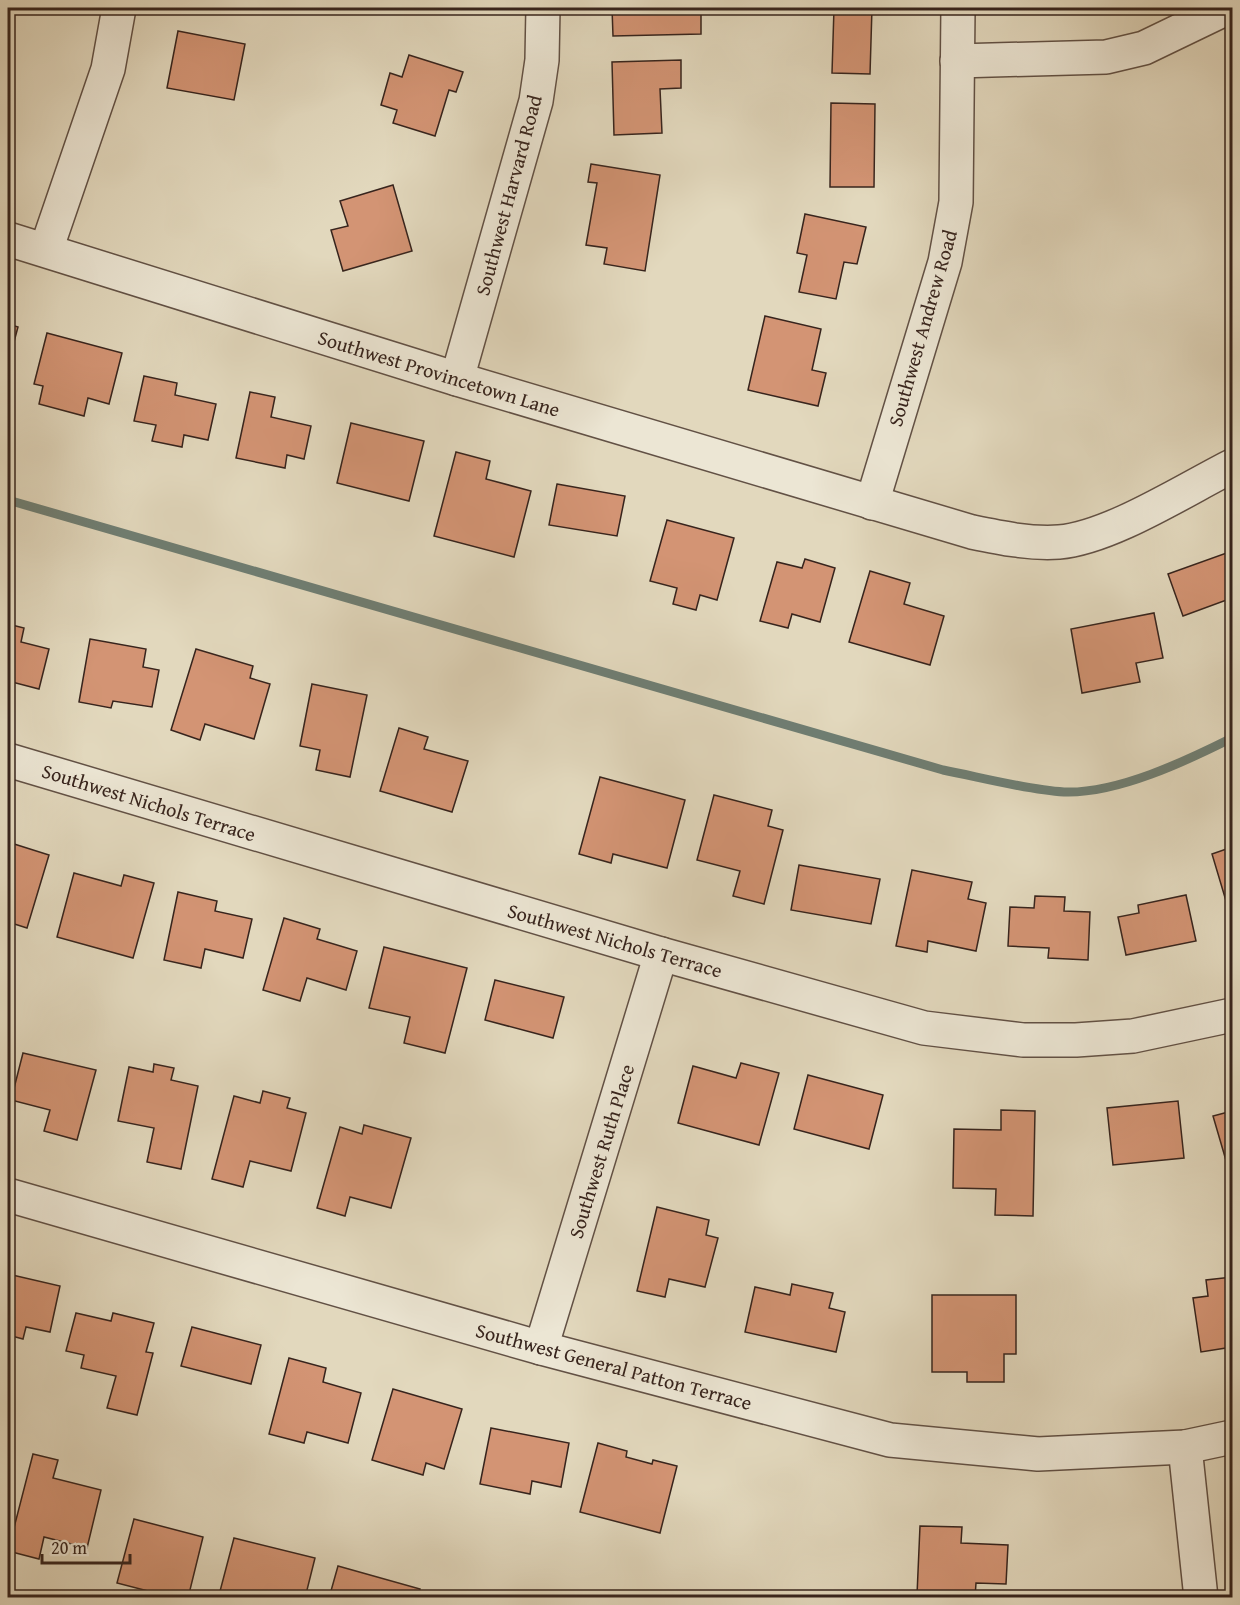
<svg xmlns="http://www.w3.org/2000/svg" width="1240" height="1605" font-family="'Gentium Book Plus',serif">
<rect width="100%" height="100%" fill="#e2d8bd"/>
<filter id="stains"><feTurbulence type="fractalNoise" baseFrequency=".00333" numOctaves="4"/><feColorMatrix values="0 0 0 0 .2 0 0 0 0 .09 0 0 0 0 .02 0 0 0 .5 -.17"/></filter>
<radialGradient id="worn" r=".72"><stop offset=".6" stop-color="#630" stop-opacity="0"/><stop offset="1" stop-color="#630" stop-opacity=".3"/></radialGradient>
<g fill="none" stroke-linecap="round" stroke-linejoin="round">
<path stroke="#6f7e73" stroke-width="9" d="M8,500L943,770C979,777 1028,790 1064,792C1117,794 1186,761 1232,738"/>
</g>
<g fill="#d39474" stroke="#37241d" stroke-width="1.5">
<rect x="420" y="8" width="39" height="4"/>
<path d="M612,8H701V34L613,36Z"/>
<path d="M834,8H872L870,74L832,73Z"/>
<path d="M178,31L245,44L234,100L167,88Z"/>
<path d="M409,55L463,72L456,92L449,90L435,136L393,123L397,110L381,105L390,73L402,77Z"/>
<path d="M681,60V88L660,89L662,133L614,135L612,62Z"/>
<path d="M831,103L875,104L874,187H830Z"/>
<path d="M591,164L660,175L645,271L604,264L607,248L586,245L597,183L588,182Z"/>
<path d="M393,185L412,251L343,271L331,230L348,226L340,201Z"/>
<path d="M805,214L866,227L857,264L844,262L836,299L799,292L807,255L797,253Z"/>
<path d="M765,316L821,329L812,370L826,373L818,406L748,390Z"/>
<path d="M8,324L18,327L8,364Z"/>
<path d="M47,333L122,353L109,404L88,398L84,416L39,404L43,386L34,384Z"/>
<path d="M144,376L177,383L175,395L216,404L208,440L184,435L182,447L152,441L156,425L134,421Z"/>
<path d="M250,392L275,397L271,417L311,426L304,459L287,455L285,468L236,458Z"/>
<path d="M351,423L424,441L409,501L337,483Z"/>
<path d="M456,452L490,461L486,479L531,491L514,557L434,536Z"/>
<path d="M557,484L625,496L617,536L549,525Z"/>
<path d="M667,520L734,538L717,600L700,595L696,610L673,604L677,588L650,581Z"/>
<path d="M1232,551V598L1183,616L1168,574Z"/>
<path d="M805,559L835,568L820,622L792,614L788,628L760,621L777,562L802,568Z"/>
<path d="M870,571L910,583L904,604L944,616L930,665L849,642Z"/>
<path d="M1154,613L1163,658L1136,663L1140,682L1082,693L1071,629Z"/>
<path d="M8,624L24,628L21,642L49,649L39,689L8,681Z"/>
<path d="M90,639L146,649L143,667L159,670L152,707L113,701L111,708L79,702Z"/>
<path d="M196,649L253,666L250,678L270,684L254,739L205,724L200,740L171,730Z"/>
<path d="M312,684L367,695L350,777L316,770L320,750L300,746Z"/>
<path d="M399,728L428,737L424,749L468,761L452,812L380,791Z"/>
<path d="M600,777L685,800L667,868L613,854L611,863L579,854Z"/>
<path d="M714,795L772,810L768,826L783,830L764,904L733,896L740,871L697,860Z"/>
<path d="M11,843L49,855L27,928L8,922V855Z"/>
<path d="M1232,847V921L1212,854Z"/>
<path d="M799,865L880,879L871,924L791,910Z"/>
<path d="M912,870L972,882L968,899L986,903L976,951L928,941L927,952L896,946Z"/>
<path d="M74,873L121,886L124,875L154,883L133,958L57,937Z"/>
<path d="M178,892L217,901L215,911L252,919L243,958L205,949L201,968L164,960Z"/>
<path d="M1186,895L1196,941L1126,955L1118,917L1139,913L1138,905Z"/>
<path d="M1035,896L1065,897L1064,911L1090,912L1088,960L1048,958L1049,948L1008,946L1010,907L1034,908Z"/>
<path d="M284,918L320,929L317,939L357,951L346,990L307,978L300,1001L263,990Z"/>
<path d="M384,947L467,968L445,1053L404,1043L410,1017L369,1008Z"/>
<path d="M495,980L564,997L553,1038L485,1020Z"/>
<path d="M23,1053L96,1070L77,1140L44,1131L50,1110L11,1100Z"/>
<path d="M741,1063L779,1073L759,1145L678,1123L693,1066L736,1078Z"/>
<path d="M154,1064L174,1068L171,1080L198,1086L181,1169L147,1162L154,1128L118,1121L129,1067L153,1072Z"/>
<path d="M808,1075L883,1095L869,1149L794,1129Z"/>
<path d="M263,1091L290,1098L287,1108L306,1113L291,1171L250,1161L243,1187L212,1179L234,1096L260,1103Z"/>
<path d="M1178,1101L1184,1158L1113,1165L1107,1108Z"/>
<path d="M1001,1110L1035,1111L1033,1216L995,1215L996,1189L953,1188L954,1129L1001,1130Z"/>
<path d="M1232,1111V1181L1213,1116Z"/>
<path d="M364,1125L411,1138L391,1208L350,1197L345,1216L317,1208L340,1127L362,1134Z"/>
<path d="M657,1207L709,1220L706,1235L718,1238L705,1287L669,1279L665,1297L637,1291Z"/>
<path d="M8,1274L60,1286L50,1332L26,1327L23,1339L8,1335Z"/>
<path d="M1232,1277V1347L1201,1352L1193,1298L1208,1296L1206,1280Z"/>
<path d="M792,1284L833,1293L829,1308L845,1312L836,1352L745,1332L755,1287L790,1295Z"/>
<path d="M932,1295H1016V1354H1004V1382H967V1372H932Z"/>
<path d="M76,1313L111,1321L113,1313L154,1323L146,1352L153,1353L137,1415L107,1408L116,1376L81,1368L84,1355L66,1351Z"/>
<path d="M192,1327L261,1345L251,1384L181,1366Z"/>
<path d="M289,1358L326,1368L323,1382L361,1393L348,1443L307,1432L304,1443L269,1434Z"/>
<path d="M393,1389L462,1409L444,1469L426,1463L423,1475L372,1460Z"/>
<path d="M491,1428L569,1443L561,1487L532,1481L530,1494L480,1484Z"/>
<path d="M598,1443L627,1451L626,1457L652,1464L653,1460L677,1466L660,1533L580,1512Z"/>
<path d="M33,1454L58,1460L53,1478L101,1490L87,1548L44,1537L39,1559L8,1551Z"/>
<path d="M134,1519L203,1537L188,1598H175L117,1583Z"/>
<path d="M920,1526L962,1527L961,1543L1008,1545L1006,1584L976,1583L975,1598L917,1595Z"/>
<path d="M234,1538L315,1558L305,1598L219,1595Z"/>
<path d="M338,1566L420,1589L417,1598H329Z"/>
</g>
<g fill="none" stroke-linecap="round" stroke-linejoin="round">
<g stroke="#625145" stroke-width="36">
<g id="minor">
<path d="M957,61L1106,57L1144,48L1227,8"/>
<path d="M8,239L457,379L972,532C1001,538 1030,544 1059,542C1110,538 1186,489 1232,466"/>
<path d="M46,250L108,69L119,8"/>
<path d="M457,379L536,101L542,60L543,8"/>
<path d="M872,503L945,262L956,202L958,8"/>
<path d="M8,760L661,954L924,1028L1023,1040H1076L1133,1036L1232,1015"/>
<path d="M8,1195L541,1348L890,1440L1038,1454L1185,1447L1232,1437"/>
<path d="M541,1348L661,954"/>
<path d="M1185,1447L1201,1598"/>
</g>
</g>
<use href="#minor" stroke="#ece6d4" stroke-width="33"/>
</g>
<g text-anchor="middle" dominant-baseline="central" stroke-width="4.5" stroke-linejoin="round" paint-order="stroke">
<g font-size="20" fill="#37241d" stroke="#ece6d4">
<text transform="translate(508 195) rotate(-75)">Southwest Harvard Road</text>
<text transform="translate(922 328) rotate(-74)">Southwest Andrew Road</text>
<text transform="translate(439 373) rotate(17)">Southwest Provincetown Lane</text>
<text transform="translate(149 802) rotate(17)">Southwest Nichols Terrace</text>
<text transform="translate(615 940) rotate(16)">Southwest Nichols Terrace</text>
<text transform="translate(601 1151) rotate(-73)">Southwest Ruth Place</text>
<text transform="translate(614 1366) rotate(15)">Southwest General Patton Terrace</text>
</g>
</g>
<rect width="1240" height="1605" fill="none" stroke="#e2d8bd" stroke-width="30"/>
<rect x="9" y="9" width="1222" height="1587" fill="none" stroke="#37241d" stroke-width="3"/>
<rect x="15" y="15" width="1210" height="1575" fill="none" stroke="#37241d" stroke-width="1.5"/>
<path d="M42 1554v9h88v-9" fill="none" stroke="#37241d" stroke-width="3"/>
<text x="51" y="1554" font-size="18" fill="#37241d" stroke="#ece6d4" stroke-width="4.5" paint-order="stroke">20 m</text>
<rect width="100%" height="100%" filter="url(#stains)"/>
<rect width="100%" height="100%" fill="url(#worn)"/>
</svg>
